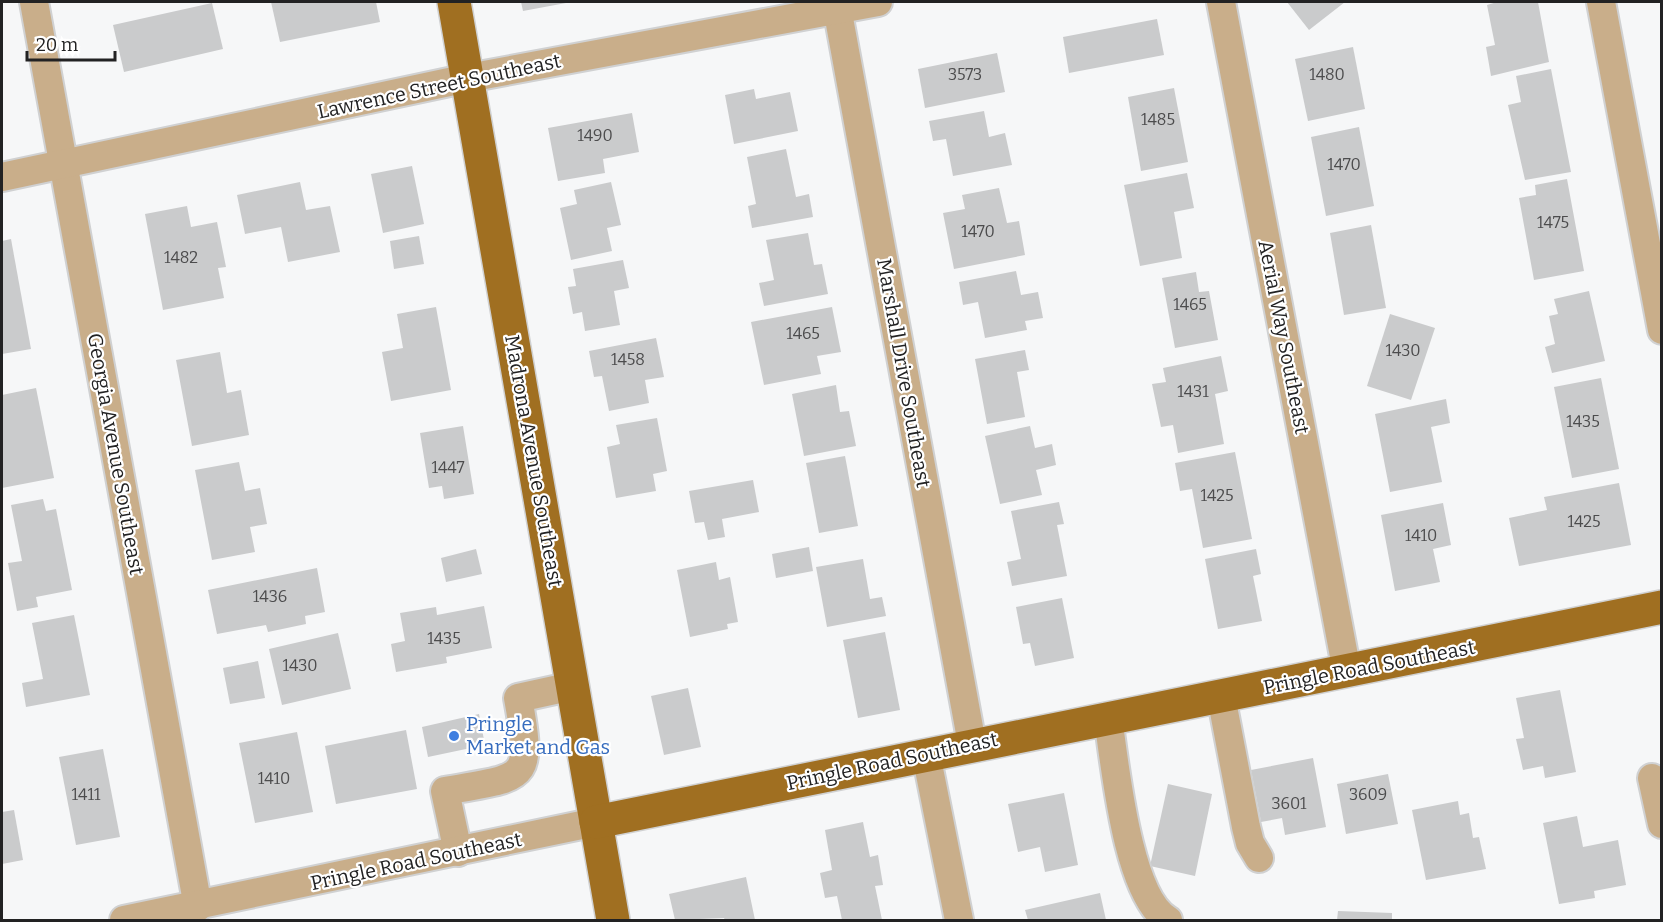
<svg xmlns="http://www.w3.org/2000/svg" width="1663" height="922" font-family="Bitter,serif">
<rect width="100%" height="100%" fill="#f6f7f8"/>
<g fill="#cacbcc">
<path d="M271,2H376L380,22L280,42Z"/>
<path d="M521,2H566V3L523,11Z"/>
<path d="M1287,2H1345L1309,30Z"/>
<path d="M1497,2H1538L1549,62L1491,76L1486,47L1495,45L1487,5Z"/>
<path d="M212,3L223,49L124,72L113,25Z"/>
<path d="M1157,19L1164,55L1069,73L1063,37Z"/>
<path d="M1353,47L1365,109L1308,121L1295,59Z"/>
<path d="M997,53L1005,92L925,108L918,69Z"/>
<path d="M1551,69L1571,172L1525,180L1508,105L1521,102L1516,76Z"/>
<path d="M1174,88L1188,162L1141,171L1128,97Z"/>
<path d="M754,89L756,99L790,92L798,131L734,144L725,95Z"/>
<path d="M984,111L989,137L1005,133L1012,165L953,176L946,139L933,141L929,121Z"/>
<path d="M632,113L639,152L603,159L605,173L558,181L548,128Z"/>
<path d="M1359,127L1374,206L1326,216L1311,137Z"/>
<path d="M786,149L796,197L809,194L813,217L752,228L748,206L756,204L747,157Z"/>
<path d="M412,166L424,224L383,233L371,174Z"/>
<path d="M1187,173L1194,208L1174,212L1182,258L1140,266L1124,185Z"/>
<path d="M1567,179L1584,271L1534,280L1519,198L1536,195L1535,185Z"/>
<path d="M300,182L306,210L330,206L340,252L288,262L281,227L245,234L237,195Z"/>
<path d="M611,182L621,225L607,228L612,251L571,260L560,208L577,204L574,190Z"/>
<path d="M999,188L1007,223L1019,221L1025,255L954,269L943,213L965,209L962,195Z"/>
<path d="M187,206L191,227L217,222L226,267L218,268L224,298L163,310L145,214Z"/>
<path d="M1371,225L1386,308L1344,315L1330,233Z"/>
<path d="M808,233L814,265L822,264L828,294L764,306L759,283L774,280L766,240Z"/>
<path d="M419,236L424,264L394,269L390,241Z"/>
<path d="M11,239L31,349L2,354V241Z"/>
<path d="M623,260L629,288L614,291L620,325L585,331L582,312L573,314L568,287L576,286L573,269Z"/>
<path d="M1016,271L1021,295L1038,292L1043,318L1025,321L1027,330L985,338L978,302L963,305L959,282Z"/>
<path d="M1196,272L1199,292L1209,291L1218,340L1175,348L1162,278Z"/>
<path d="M1589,291L1605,361L1552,373L1545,347L1555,344L1549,316L1558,314L1554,299Z"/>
<path d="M436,307L451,390L391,401L382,352L403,348L397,314Z"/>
<path d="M832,307L841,352L817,356L821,374L764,385L751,322Z"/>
<path d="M1390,314L1435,328L1411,400L1367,386Z"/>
<path d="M656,338L664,377L645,380L649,403L609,411L602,376L594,377L589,351Z"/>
<path d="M1025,350L1029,370L1017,372L1025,417L987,424L975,359Z"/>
<path d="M220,352L227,393L241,390L249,435L192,446L176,360Z"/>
<path d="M1221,356L1228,391L1215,394L1224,444L1178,453L1173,425L1161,427L1152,384L1166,382L1163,368Z"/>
<path d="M1601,378L1619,469L1572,478L1554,387Z"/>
<path d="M836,385L840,412L849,411L856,446L804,456L792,394Z"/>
<path d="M36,388L54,478L2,488V395Z"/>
<path d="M1446,399L1450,423L1431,427L1442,482L1390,492L1375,414Z"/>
<path d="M657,418L667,471L653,474L656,491L616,498L607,447L620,444L616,425Z"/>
<path d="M463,426L474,494L444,499L442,486L429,488L420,433Z"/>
<path d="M1030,426L1035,448L1052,444L1056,465L1036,470L1042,495L1000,504L985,436Z"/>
<path d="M1235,452L1252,539L1203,548L1192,489L1180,491L1175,463Z"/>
<path d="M845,456L858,526L819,533L806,463Z"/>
<path d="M239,462L245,491L260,488L267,524L250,527L255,552L212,560L195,470Z"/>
<path d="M753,480L759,512L722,519L725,537L708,540L704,522L695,523L689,491Z"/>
<path d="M1619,483L1631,545L1519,566L1509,518L1547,510L1544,497Z"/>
<path d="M43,499L46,511L56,509L72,590L36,597L38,607L17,611L8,563L22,561L11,505Z"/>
<path d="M1059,502L1064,524L1057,525L1067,576L1012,586L1007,562L1021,559L1011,511Z"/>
<path d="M1443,503L1451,545L1433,549L1440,582L1395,591L1381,515Z"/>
<path d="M809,547L813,571L776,578L772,554Z"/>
<path d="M476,549L482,574L446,582L441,558Z"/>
<path d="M1256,549L1261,574L1253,576L1262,621L1218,629L1205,559Z"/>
<path d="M863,559L870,599L882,597L886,616L827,627L816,567Z"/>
<path d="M716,562L719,580L730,577L738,622L727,624L728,629L690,637L677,570Z"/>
<path d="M317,568L325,612L305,616L306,624L268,632L266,625L217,634L208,590Z"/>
<path d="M1062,598L1074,658L1035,666L1030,643L1023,644L1016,607Z"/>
<path d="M484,606L492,648L446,657L447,663L396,672L391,644L405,641L400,613L436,607L437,615Z"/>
<path d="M74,615L90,695L26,707L22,683L43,679L32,623Z"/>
<path d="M885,632L900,710L858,718L843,640Z"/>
<path d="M338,633L351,689L282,705L269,649Z"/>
<path d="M258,661L265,698L230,704L223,668Z"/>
<path d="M688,688L701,747L664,755L651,696Z"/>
<path d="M1560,690L1576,772L1545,778L1543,766L1523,770L1516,739L1524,738L1516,698Z"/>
<path d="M479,714L485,745L428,757L422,727Z"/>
<path d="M406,730L417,789L336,804L325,746Z"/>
<path d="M297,732L313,812L255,823L239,743Z"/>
<path d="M103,749L120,837L76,845L59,757Z"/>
<path d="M1313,758L1326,827L1285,835L1282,818L1261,822L1251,770Z"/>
<path d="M1388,774L1398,824L1346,834L1337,784Z"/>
<path d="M1168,784L1212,794L1195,876L1150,866Z"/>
<path d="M1064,793L1078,865L1045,872L1040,847L1018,852L1008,804Z"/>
<path d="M1458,801L1460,815L1469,813L1473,838L1479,837L1486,869L1426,880L1412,810Z"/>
<path d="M14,810L23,860L2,864V812Z"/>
<path d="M1577,816L1583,847L1618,840L1626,885L1594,891L1595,898L1559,904L1543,823Z"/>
<path d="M863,822L870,857L878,855L883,885L875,886L882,920H842L837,896L825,898L820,873L832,870L825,830Z"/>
<path d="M746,877L755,920H725L724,918L675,920L669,894Z"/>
<path d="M1100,893L1106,920H1028L1025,910Z"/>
<path d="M1338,911L1392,913V920H1337Z"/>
</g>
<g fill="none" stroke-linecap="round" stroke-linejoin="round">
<g stroke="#d0d1d2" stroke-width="32">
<g id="minor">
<path d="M34,2L198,907"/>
<path d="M836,2L972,744"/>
<path d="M1221,2L1347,672"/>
<path d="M1601,2L1662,330"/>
<path d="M2,177L468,78L878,2"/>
<path d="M1221,696L1246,827L1250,843L1259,858"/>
<path d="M1108,718C1115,764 1127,896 1168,920"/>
<path d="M926,754L959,920"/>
<path d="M1652,778L1662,824"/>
<path d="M458,852L445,791C525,776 534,784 518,698L573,686"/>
<path d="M124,920L596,822"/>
</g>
</g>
<g stroke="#d0d1d2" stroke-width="36">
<g id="major">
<path d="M454,2L613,920"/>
<path d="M596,822L1662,607"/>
</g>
</g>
<use href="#minor" stroke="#c9ae8a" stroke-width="28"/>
<use href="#major" stroke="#a06f21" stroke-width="33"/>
</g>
<circle fill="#3f7fe0" stroke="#fff" stroke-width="2" cx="454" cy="736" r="6"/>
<g text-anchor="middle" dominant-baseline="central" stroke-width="4.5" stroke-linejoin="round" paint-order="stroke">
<g font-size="16" fill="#4c4c4d">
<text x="965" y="74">3573</text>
<text x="1327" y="74">1480</text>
<text x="1158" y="119">1485</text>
<text x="595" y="135">1490</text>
<text x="1344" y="164">1470</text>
<text x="1553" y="222">1475</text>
<text x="978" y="231">1470</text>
<text x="181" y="257">1482</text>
<text x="1190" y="304">1465</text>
<text x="803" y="333">1465</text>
<text x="1403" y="350">1430</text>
<text x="628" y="359">1458</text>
<text x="1193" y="391">1431</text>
<text x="1583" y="421">1435</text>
<text x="448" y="467">1447</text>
<text x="1217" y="495">1425</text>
<text x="1584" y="521">1425</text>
<text x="1421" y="535">1410</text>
<text x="270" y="596">1436</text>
<text x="444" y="638">1435</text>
<text x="300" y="665">1430</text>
<text x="274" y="778">1410</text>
<text x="86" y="794">1411</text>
<text x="1368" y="794">3609</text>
<text x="1289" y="803">3601</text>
</g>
<g font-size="20" fill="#222223" stroke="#fff">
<text transform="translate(439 86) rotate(-12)">Lawrence Street Southeast</text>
<text transform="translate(1284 337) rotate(79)">Aerial Way Southeast</text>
<text transform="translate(904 373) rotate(80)">Marshall Drive Southeast</text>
<text transform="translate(116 454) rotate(80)">Georgia Avenue Southeast</text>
<text transform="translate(534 461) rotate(80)">Madrona Avenue Southeast</text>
<text transform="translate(1369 667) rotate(-11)">Pringle Road Southeast</text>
<text transform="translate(892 761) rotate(-12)">Pringle Road Southeast</text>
<text transform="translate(416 861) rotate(-12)">Pringle Road Southeast</text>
</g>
<g font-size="20" fill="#366cbe" stroke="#fff" text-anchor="start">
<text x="466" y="724">Pringle<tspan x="466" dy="23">Market and Gas</tspan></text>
</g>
</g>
<rect width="1663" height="922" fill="none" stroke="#222223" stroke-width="6"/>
<path d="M27 51v9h88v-9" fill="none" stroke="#222223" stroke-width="3"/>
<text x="36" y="51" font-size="18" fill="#222223" stroke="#ffffff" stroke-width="4.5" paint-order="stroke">20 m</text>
</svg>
